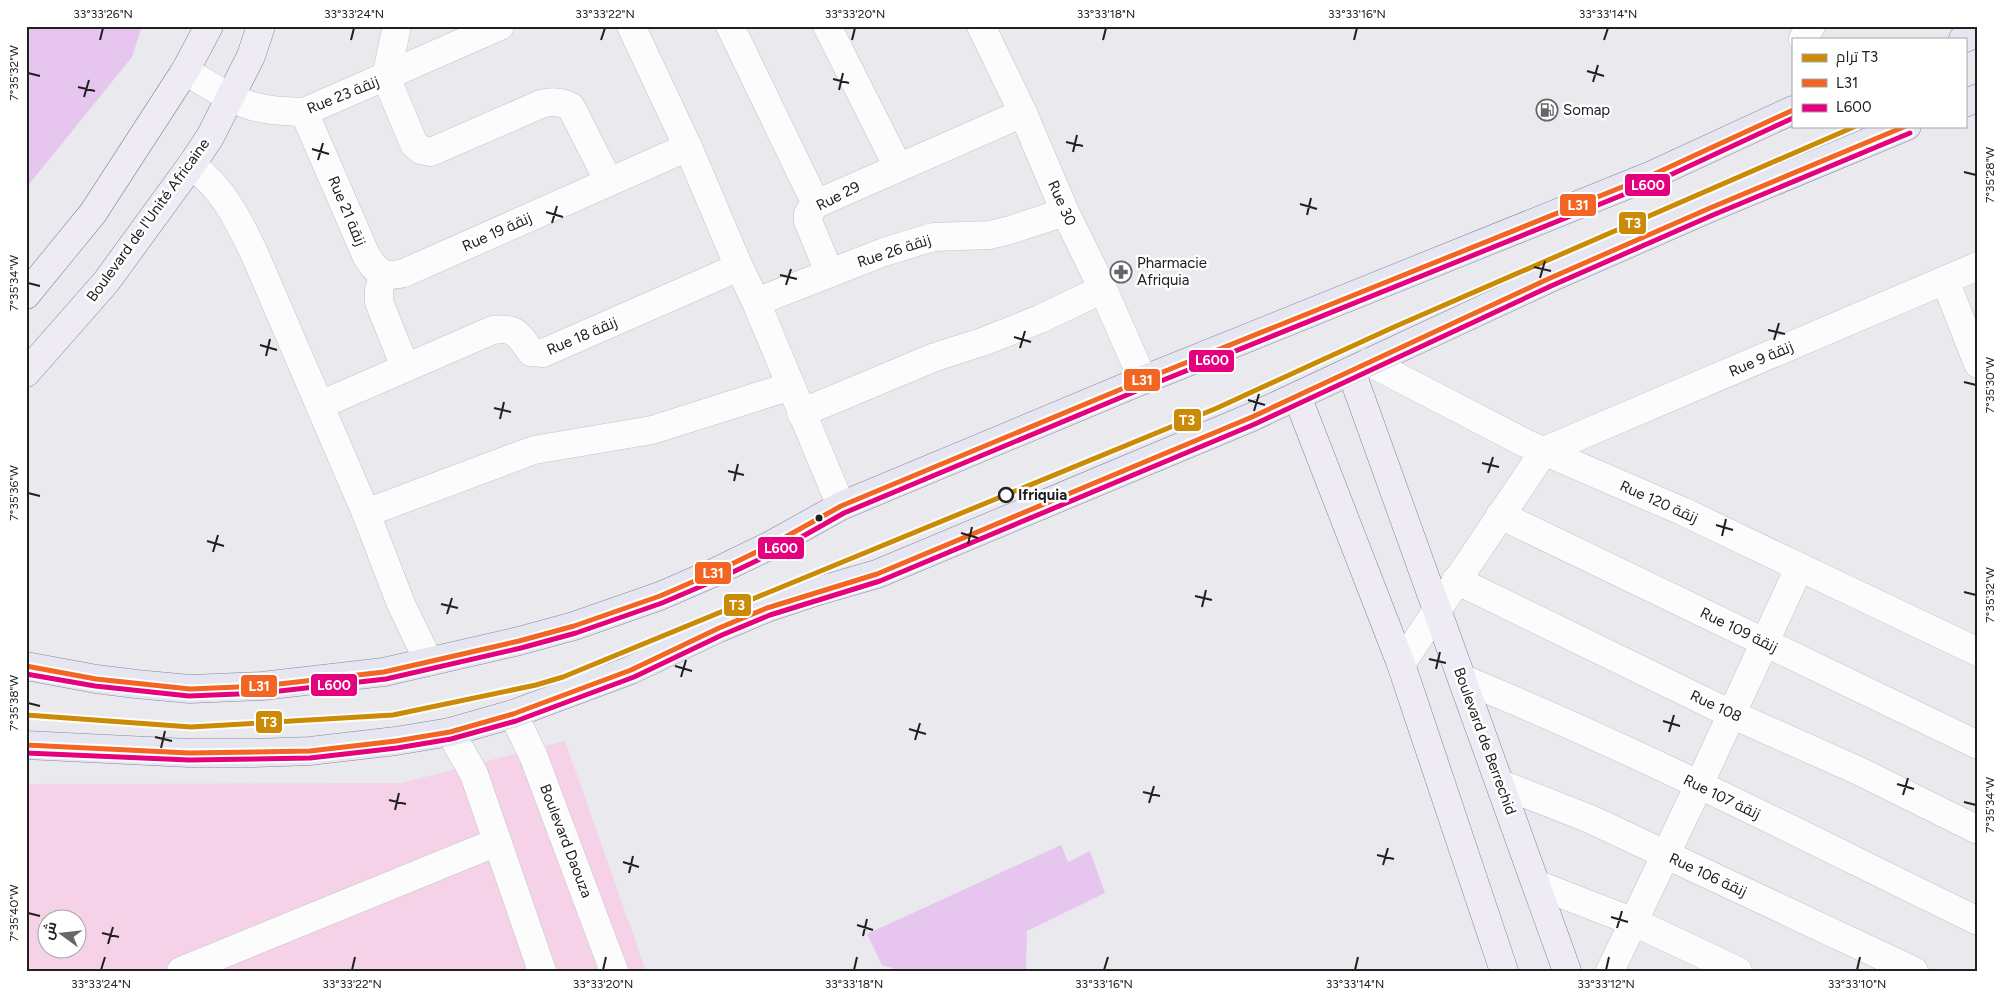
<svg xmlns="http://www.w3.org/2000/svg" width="2004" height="997" font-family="Figtree,Cairo,sans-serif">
<rect width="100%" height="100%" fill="#e9e9ee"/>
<g fill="#e6c5ef">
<path d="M26,26H142L132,57L26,188Z"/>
<path d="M1061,845L1068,862L1090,851L1105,893L1027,931L1026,971H902L882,965L867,934Z"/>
</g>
<path fill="#f5d2e8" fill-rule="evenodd" d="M565,741L646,971H26V784L402,783ZM48,920H78V950H48Z"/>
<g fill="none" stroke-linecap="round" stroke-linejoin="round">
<g stroke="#c3c3c5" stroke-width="29">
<g id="street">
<path d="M397,26L386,77L414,144L421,150L431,152L541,104C552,101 561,101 571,107L609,182"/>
<path d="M631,26L688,147L739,267L756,302L841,506"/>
<path d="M730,26L816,204"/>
<path d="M827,26L898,167"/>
<path d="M981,26L1023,113L1065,212L1103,289L1143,380"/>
<path d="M1803,39L1811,26"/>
<path d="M185,71C205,82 224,96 246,104C265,111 285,111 304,112L500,26"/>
<path d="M304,112L366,255C378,274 382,278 404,273L688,147"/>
<path d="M192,164C200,172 209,180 217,189C233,209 244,232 255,255L366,513L401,604L429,662"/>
<path d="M829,272L808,221V214L816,204L1023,113"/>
<path d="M383,275L379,290V302L405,367"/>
<path d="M1945,280L1978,364"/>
<path d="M756,302L884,252L933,237L990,235L1010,230L1065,212"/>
<path d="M1369,362L1525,443L1682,511L1978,652"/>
<path d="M320,405L493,330C516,327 518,334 531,352L543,353L739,267"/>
<path d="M801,413L935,357L985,341L1040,319L1103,289"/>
<path d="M366,513L534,450L652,430L791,386"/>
<path d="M1500,515L1978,745"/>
<path d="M1456,580L1731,714L1859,771L1978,830"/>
<path d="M1401,664L1544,451L1978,266"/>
<path d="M1463,679C1639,751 1807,838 1978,921"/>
<path d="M513,714L533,755L614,971"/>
<path d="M450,732L474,774L542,971"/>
<path d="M1501,784L1590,819L1914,971"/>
<path d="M1536,884L1634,922L1738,971"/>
<path d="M181,971L497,842"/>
<path d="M1610,971L1699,785L1799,568"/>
</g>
</g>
<g stroke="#8a7f9a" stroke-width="29">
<g id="secondary">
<path d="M26,295L93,213L185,71L209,26"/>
<path d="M1351,371L1567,971"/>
<path d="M26,373L106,282L192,164L210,137L251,56L261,26"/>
<path d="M1297,396L1401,664L1504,971"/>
</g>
</g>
<g stroke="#8585a5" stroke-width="29">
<g id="primary">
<path d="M1963,39L1978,32"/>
<path d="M1965,103L1978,98"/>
<path d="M26,666L96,679L136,684L190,689L262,686L384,672L519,641L574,626L660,596L713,573L771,545L841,506L1143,380L1652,175L1793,110"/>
<path d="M26,745L189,753H254L310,751L396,741L450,732L513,714L631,670L719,628L767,608L818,591L877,574L1252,417L1548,279L1710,208L1907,126"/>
</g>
</g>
<use href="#street" stroke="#fcfcfc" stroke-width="28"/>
<use href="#secondary" stroke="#eeebf5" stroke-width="28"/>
<use href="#primary" stroke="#e6e6f1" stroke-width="28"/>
<g stroke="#fff" stroke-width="9">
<g id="bus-1">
<path d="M26,666L96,679L190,689L262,686L384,672L519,641L574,626L660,596L713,573L771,545L841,506L1143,380L1652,175L1793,110"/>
<path d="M26,745L189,753L310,751L396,741L450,732L513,714L631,670L719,628L767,608L877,574L1252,417L1548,279L1710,208L1906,126"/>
</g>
</g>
<g stroke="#fff" stroke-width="9">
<g id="bus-2">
<path d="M26,674L95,686L189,696L262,693L386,679L521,648L576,633L662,603L716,580L775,552L844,513L1146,387L1655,182L1793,118"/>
<path d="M26,753L189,760L310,758L397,748L451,739L516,721L634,677L722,635L770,615L880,581L1255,424L1551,286L1713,215L1910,133"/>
</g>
</g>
<use href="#bus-1" stroke="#f26522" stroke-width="5"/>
<use href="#bus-2" stroke="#e5007d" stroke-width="5"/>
<g stroke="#fff" stroke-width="9">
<path id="tram-1" d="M26,715L191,727L393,715L536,685L563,677L1217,408L1394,327L1856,126"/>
</g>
<use href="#tram-1" stroke="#cc8b06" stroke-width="5"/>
</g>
<path fill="none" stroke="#202020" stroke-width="2" d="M100,40L103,28M351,40L354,28M601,40L605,28M852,40L855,28M1103,40L1106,28M1354,40L1357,28M1604,40L1608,28M1587,71L1604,76M28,73L40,76M833,79L849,83M1593,82L1598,65M78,87L95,91M839,90L843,73M84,97L89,80M1066,142L1083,146M312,149L329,154M1073,152L1077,135M318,160L323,143M1964,172L1976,175M1300,204L1317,209M546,212L563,217M1307,215L1311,198M552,223L557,206M1534,267L1551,271M780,275L797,279M1540,278L1545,261M28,283L40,286M786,285L791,269M1768,330L1785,334M1014,337L1031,342M1774,340L1779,323M260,345L277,350M1020,348L1025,331M266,356L270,339M1964,382L1976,385M1248,400L1265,405M494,408L511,412M1254,411L1259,394M500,419L504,402M1482,463L1499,467M728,471L744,475M1488,473L1493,457M734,481L738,464M28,493L40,496M1716,525L1733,530M961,533L978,538M1722,536L1726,519M207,541L224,546M968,544L972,527M213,552L218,535M1964,592L1976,595M1195,596L1212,600M441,604L458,608M1202,607L1206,590M447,614L452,598M1429,659L1446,663M675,666L692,671M1436,669L1440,652M681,677L686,660M28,703L40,706M1663,721L1680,726M909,729L926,734M1669,732L1674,715M155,737L172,741M915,740L920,723M161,748L165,731M1897,784L1914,789M1143,792L1160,796M1903,795L1908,778M389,800L406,804M1964,802L1976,805M1149,803L1154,786M395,810L399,793M1377,855L1394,859M623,862L639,867M1383,865L1388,848M629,873L633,856M28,913L40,916M1611,917L1628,922M857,925L873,930M1617,928L1622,911M102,933L119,937M863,936L867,919M108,944L113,927M101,970L105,957M352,970L355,957M603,970L606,957M854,970L857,957M1104,970L1108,957M1355,970L1358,957M1606,970L1609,957M1857,970L1860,957"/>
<defs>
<g id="fuel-ring" transform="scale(1.125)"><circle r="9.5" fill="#fff" stroke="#666668" stroke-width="1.5"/><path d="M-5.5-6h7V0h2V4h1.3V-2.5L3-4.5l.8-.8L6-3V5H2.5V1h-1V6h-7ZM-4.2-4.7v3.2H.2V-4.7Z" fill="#666668"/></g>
<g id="pharmacy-ring" transform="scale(1.125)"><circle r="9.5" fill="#fff" stroke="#666668" stroke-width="1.5"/><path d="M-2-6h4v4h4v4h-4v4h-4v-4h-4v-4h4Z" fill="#666668"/></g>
</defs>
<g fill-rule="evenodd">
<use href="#fuel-ring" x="1547" y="110"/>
<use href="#pharmacy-ring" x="1121" y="272"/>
</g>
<circle fill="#fff" stroke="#202020" stroke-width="2.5" cx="1006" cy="495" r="7"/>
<circle fill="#202020" stroke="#fff" stroke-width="2" cx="819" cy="518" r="4.5"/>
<g text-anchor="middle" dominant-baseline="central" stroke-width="5" stroke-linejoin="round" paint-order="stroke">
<g font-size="15" fill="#202020" stroke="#fff">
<text transform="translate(343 95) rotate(-22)">Rue 23 زنقة</text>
<text transform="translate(838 196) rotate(-27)">Rue 29</text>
<text transform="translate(1062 203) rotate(66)">Rue 30</text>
<text transform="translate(347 211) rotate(67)">Rue 21 زنقة</text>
<text transform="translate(148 220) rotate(-54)">Boulevard de l'Unité Africaine</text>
<text transform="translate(497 232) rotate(-24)">Rue 19 زنقة</text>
<text transform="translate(894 251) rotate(-18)">Rue 26 زنقة</text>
<text transform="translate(582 336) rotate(-23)">Rue 18 زنقة</text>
<text transform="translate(1761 359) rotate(-23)">Rue 9 زنقة</text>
<text transform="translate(1659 502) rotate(24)">Rue 120 زنقة</text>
<text transform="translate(1739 630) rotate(26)">Rue 109 زنقة</text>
<text transform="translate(1716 706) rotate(25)">Rue 108</text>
<text transform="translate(1485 741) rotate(70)">Boulevard de Berrechid</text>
<text transform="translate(1722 797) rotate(26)">Rue 107 زنقة</text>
<text transform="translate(566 841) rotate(69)">Boulevard Daouza</text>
<text transform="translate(1708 875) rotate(25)">Rue 106 زنقة</text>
</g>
<g font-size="15" fill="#202020" stroke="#fff" text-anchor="start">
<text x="1563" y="110">Somap</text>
<text x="1137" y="263">Pharmacie<tspan x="1137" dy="17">Afriquia</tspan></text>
</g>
<g font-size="15" font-weight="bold" fill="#202020" stroke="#fff" text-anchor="start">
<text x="1018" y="495">Ifriquia</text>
</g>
</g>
<g stroke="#fff" stroke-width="2">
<rect x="1624" y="173" width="47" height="24" rx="5" fill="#e5007d"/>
<rect x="1559" y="193" width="38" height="24" rx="5" fill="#f26522"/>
<rect x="1618" y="211" width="29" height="24" rx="5" fill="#cc8b06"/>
<rect x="1188" y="349" width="47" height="24" rx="5" fill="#e5007d"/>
<rect x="1123" y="368" width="38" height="24" rx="5" fill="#f26522"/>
<rect x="1173" y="408" width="29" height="24" rx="5" fill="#cc8b06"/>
<rect x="757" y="536" width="48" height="24" rx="5" fill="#e5007d"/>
<rect x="694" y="561" width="38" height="24" rx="5" fill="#f26522"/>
<rect x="723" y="593" width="29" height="24" rx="5" fill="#cc8b06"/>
<rect x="310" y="673" width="48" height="24" rx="5" fill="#e5007d"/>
<rect x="240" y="674" width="38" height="24" rx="5" fill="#f26522"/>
<rect x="255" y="710" width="28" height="24" rx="5" fill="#cc8b06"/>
</g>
<g font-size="14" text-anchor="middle" font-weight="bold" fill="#fff">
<text x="1648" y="190">L600</text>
<text x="1578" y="210">L31</text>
<text x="1633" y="228">T3</text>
<text x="1212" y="365">L600</text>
<text x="1142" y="385">L31</text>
<text x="1187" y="425">T3</text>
<text x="781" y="553">L600</text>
<text x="713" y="578">L31</text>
<text x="737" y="610">T3</text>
<text x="334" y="690">L600</text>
<text x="259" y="691">L31</text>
<text x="269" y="727">T3</text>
</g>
<rect width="2004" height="997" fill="none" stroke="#ffffff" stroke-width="55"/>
<rect x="1792" y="38" width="175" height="90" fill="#ffffff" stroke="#a6a6a6"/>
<rect x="1802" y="54" width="25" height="8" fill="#cc8b06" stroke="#a6a6a6"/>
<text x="1836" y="62" font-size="15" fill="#202020">ترام T3</text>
<rect x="1802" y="79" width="25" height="8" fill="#f26522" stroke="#a6a6a6"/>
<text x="1836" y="88" font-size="15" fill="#202020">L31</text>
<rect x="1802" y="104" width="25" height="8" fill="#e5007d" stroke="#a6a6a6"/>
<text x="1836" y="112" font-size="15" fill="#202020">L600</text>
<g transform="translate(62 934) rotate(285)"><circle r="24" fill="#ffffff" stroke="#a6a6a6"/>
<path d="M0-4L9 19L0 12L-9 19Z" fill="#666668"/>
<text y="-8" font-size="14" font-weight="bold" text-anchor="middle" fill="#202020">ش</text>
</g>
<rect x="28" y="28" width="1948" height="942" fill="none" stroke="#202020" stroke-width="2"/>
<g font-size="12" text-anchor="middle" fill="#202020">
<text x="103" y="18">33°33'26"N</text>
<text x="354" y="18">33°33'24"N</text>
<text x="605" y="18">33°33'22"N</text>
<text x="855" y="18">33°33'20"N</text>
<text x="1106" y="18">33°33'18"N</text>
<text x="1357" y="18">33°33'16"N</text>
<text x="1608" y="18">33°33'14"N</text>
<text transform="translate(14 73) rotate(-90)" y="4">7°35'32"W</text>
<text transform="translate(1990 175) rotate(-90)" y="4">7°35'28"W</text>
<text transform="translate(14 283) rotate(-90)" y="4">7°35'34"W</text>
<text transform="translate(1990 385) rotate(-90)" y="4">7°35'30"W</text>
<text transform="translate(14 493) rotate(-90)" y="4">7°35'36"W</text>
<text transform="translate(1990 595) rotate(-90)" y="4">7°35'32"W</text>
<text transform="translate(14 703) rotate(-90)" y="4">7°35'38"W</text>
<text transform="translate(1990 805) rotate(-90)" y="4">7°35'34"W</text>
<text transform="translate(14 913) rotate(-90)" y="4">7°35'40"W</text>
<text x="101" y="988">33°33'24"N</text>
<text x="352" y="988">33°33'22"N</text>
<text x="603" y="988">33°33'20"N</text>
<text x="854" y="988">33°33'18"N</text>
<text x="1104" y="988">33°33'16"N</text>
<text x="1355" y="988">33°33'14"N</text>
<text x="1606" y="988">33°33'12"N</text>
<text x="1857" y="988">33°33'10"N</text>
</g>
</svg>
